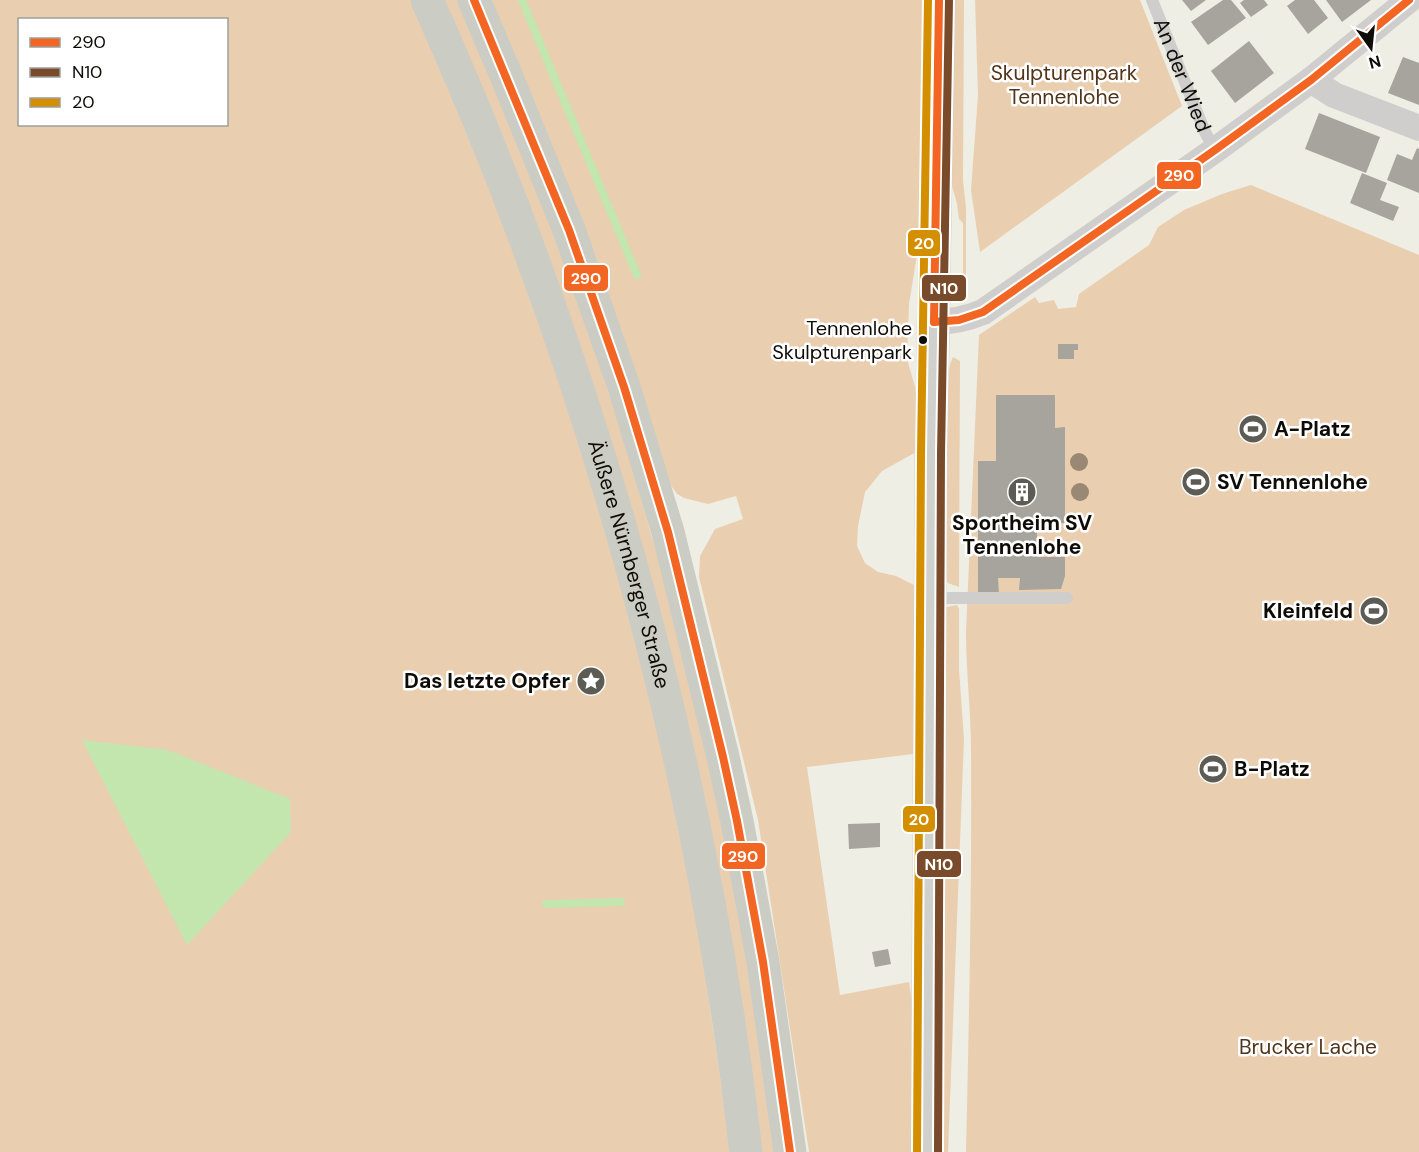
<svg xmlns="http://www.w3.org/2000/svg" width="1419" height="1152" font-family="'DM Sans',sans-serif">
<rect width="100%" height="100%" fill="#efeee4"/>
<g fill="#eaceb0" fill-rule="evenodd">
<path d="M0,0H412L428,37L518,261L587,466L648,683L698,926L731,1152H0ZM20,20H226V124H20Z"/>
<path d="M443,0H459L542,203L588,330L622,434L677,623L698,711L738,902L775,1152H760L726,921Z"/>
<path d="M492,0H924L921,230L909,304L907,359L915,387L918,420V451L882,471L865,492L858,526L857,546L865,563L878,572L896,576L916,586L913,754L807,767L840,995L909,982L914,1018V1152H809L758,820L699,577L700,556L715,529L743,519L736,496L708,504L684,498L677,494L670,484Z"/>
<path d="M950,0H964L963,180L966,208V287L963,286V223L959,219L957,204L949,175Z"/>
<path d="M975,0H1140L1182,106L980,252L971,190L978,95Z"/>
<path d="M1251,185L1419,255V1152H966C969,1018 972,884 971,750C971,711 966,672 966,632L979,335L1035,297L1039,303L1054,300L1058,309L1076,307L1079,294L1149,245L1158,227L1184,210L1222,194Z"/>
<path d="M953,357L960,361L959,587L948,583L945,578L948,377L950,364Z"/>
<path d="M957,605L959,609V669L964,739L948,1152H936L944,610L947,607Z"/>
</g>
<path fill="#c2e6ad" d="M82,740L168,750L290,799L291,832L187,945Z"/>
<g fill="none" stroke-linecap="round" stroke-linejoin="round">
<g stroke="#c2e6ad" stroke-width="8">
<path d="M522,0L637,275"/>
<path d="M546,904L621,902"/>
</g>
</g>
<g fill="#a6a49c">
<path d="M1182,0H1206L1191,11Z"/>
<path d="M1223,0H1231L1246,18L1208,45L1191,22Z"/>
<path d="M1244,0H1264L1268,5L1251,17L1240,3Z"/>
<path d="M1295,0H1314L1328,18L1308,34L1287,6Z"/>
<path d="M1326,0H1371L1342,22Z"/>
<path d="M1249,41L1274,73L1235,103L1211,71Z"/>
<path d="M1403,57L1419,63V105L1388,93Z"/>
<path d="M1319,113L1380,137L1366,173L1305,149Z"/>
<path d="M1417,148L1419,149V193L1387,180L1397,154L1412,160Z"/>
<path d="M1362,173L1387,183L1380,200L1399,207L1393,221L1350,203Z"/>
<path d="M1058,344H1078V350H1074V359H1058Z"/>
<path d="M996,395H1055V428L1065,427V523H1037V557H1065V576L1061,589L1019,590L1020,578H998L999,595H978V461H996Z"/>
<path d="M880,823V847L849,849L848,824Z"/>
<path d="M888,949L891,964L875,967L872,952Z"/>
</g>
<g fill="none" stroke-linecap="round" stroke-linejoin="round">
<g stroke="#cfcecc" stroke-width="12">
<path id="s1" d="M1152,0L1205,132L1215,150"/>
<path d="M932,598H1067"/>
</g>
<g stroke="#cfcecc" stroke-width="26">
<path d="M1311,80L1334,95L1419,128"/>
<path d="M934,322C952,322 966,319 983,312L1215,150L1311,80L1409,0"/>
</g>
<path stroke="#d0d0cd" stroke-width="33" d="M927,1152L931,454L939,0"/>
<g stroke="#cbccc3" stroke-width="33">
<path id="s2" d="M427,0C590,362 701,757 746,1152"/>
<path d="M474,0L506,75L569,230L624,387L668,532L723,757L737,821L763,962L790,1152"/>
</g>
<g stroke="#fff" stroke-width="12">
<g id="bus-1">
<path d="M474,0L569,230L624,387L668,532L723,757L737,821L763,962L790,1152"/>
<path d="M934,322L959,320L983,312L1215,150L1311,80L1409,0"/>
<path d="M934,322L939,0"/>
</g>
</g>
<g stroke="#fff" stroke-width="12">
<path id="bus-2" d="M938,1152L941,454L949,0"/>
</g>
<g stroke="#fff" stroke-width="12">
<path id="bus-3" d="M917,1152L921,454L928,0"/>
</g>
<use href="#bus-1" stroke="#f26522" stroke-width="8"/>
<use href="#bus-2" stroke="#7a4b2a" stroke-width="8"/>
<use href="#bus-3" stroke="#d48f01" stroke-width="8"/>
</g>
<g fill="#988874">
<circle cx="1079" cy="462" r="9"/>
<circle cx="1080" cy="492" r="9"/>
</g>
<defs>
<g id="stadium-disc" transform="scale(1.5)"><circle r="9.5" fill="#5c5b54" stroke="#fff"/><path d="M0-5a6.5 5 0 1 0 0 10a6.5 5 0 1 0 0-10ZM-3.5-1.8h7v3.6h-7Z" fill="#fff"/></g>
<g id="building-disc" transform="scale(1.5)"><circle r="9.5" fill="#5c5b54" stroke="#fff"/><path d="M-4-6H4V6H1V3H-1V6H-4ZM-2.5-4.3h1.7v1.8h-1.7ZM.8-4.3h1.7v1.8H.8ZM-2.5-1h1.7V.8h-1.7ZM.8-1h1.7V.8H.8Z" fill="#fff"/></g>
<g id="sight-disc" transform="scale(1.5)"><circle r="9.5" fill="#5c5b54" stroke="#fff"/><path d="M0-6L1.8-2.2L6-1.7L2.9 1.2L3.7 5.4L0 3.3L-3.7 5.4L-2.9 1.2L-6-1.7L-1.8-2.2Z" fill="#fff"/></g>
</defs>
<g fill-rule="evenodd">
<use href="#stadium-disc" x="1253" y="429"/>
<use href="#stadium-disc" x="1196" y="482"/>
<use href="#building-disc" x="1022" y="492"/>
<use href="#stadium-disc" x="1374" y="611"/>
<use href="#sight-disc" x="591" y="681"/>
<use href="#stadium-disc" x="1213" y="769"/>
</g>
<circle fill="#0d0c06" stroke="#fff" stroke-width="2" cx="923" cy="340" r="5"/>
<g text-anchor="middle" dominant-baseline="central" stroke-width="5" stroke-linejoin="round" paint-order="stroke">
<g font-size="20" fill="#0d0c06" stroke="#fff" text-anchor="end">
<text x="912" y="328">Tennenlohe<tspan x="912" dy="24">Skulpturenpark</tspan></text>
</g>
<g font-size="21" fill="#513419" stroke="#fff">
<text x="1064" y="73">Skulpturenpark<tspan x="1064" dy="24">Tennenlohe</tspan></text>
<text x="1308" y="1047">Brucker Lache</text>
</g>
<g font-size="21" fill="#0d0c06" stroke="#fff">
<text stroke="none"><textPath href="#s1" startOffset="81">An der Wied</textPath></text>
<text stroke="none"><textPath href="#s2" startOffset="600">Äußere Nürnberger Straße</textPath></text>
</g>
<g font-size="21" font-weight="bold" fill="#0d0c06" stroke="#fff" text-anchor="start">
<text x="1274" y="429">A-Platz</text>
<text x="1217" y="482">SV Tennenlohe</text>
<text x="1022" y="523" text-anchor="middle">Sportheim SV<tspan x="1022" dy="24">Tennenlohe</tspan></text>
<text x="1353" y="611" text-anchor="end">Kleinfeld</text>
<text x="570" y="681" text-anchor="end">Das letzte Opfer</text>
<text x="1234" y="769">B-Platz</text>
</g>
</g>
<g stroke="#fff" stroke-width="2">
<rect x="1156" y="161" width="46" height="29" rx="6" fill="#f26522"/>
<rect x="907" y="229" width="34" height="28" rx="6" fill="#d48f01"/>
<rect x="563" y="264" width="46" height="28" rx="6" fill="#f26522"/>
<rect x="921" y="274" width="46" height="28" rx="6" fill="#7a4b2a"/>
<rect x="902" y="805" width="34" height="28" rx="6" fill="#d48f01"/>
<rect x="721" y="842" width="45" height="28" rx="6" fill="#f26522"/>
<rect x="916" y="850" width="46" height="28" rx="6" fill="#7a4b2a"/>
</g>
<g font-size="16" text-anchor="middle" font-weight="bold" fill="#fff">
<text x="1179" y="181">290</text>
<text x="924" y="249">20</text>
<text x="586" y="284">290</text>
<text x="944" y="294">N10</text>
<text x="919" y="825">20</text>
<text x="743" y="862">290</text>
<text x="939" y="870">N10</text>
</g>
<rect x="18" y="18" width="210" height="108" fill="#ffffff" stroke="#9e9e9b" stroke-width="1.5"/>
<rect x="30" y="38" width="30" height="9" fill="#f26522" stroke="#9e9e9b" stroke-width="1.5"/>
<text x="72" y="48" font-size="18" fill="#0d0c06">290</text>
<rect x="30" y="68" width="30" height="9" fill="#7a4b2a" stroke="#9e9e9b" stroke-width="1.5"/>
<text x="72" y="78" font-size="18" fill="#0d0c06">N10</text>
<rect x="30" y="98" width="30" height="9" fill="#d48f01" stroke="#9e9e9b" stroke-width="1.5"/>
<text x="72" y="108" font-size="18" fill="#0d0c06">20</text>
<g transform="translate(1371 48) rotate(165)" stroke="#ffffff" stroke-width="4.5" paint-order="stroke">
<path d="M0-4.5L10 22L0 15L-10 22Z" fill="#0d0c06"/>
<text y="-9" font-size="16" font-weight="bold" text-anchor="middle" fill="#0d0c06">N</text>
</g>
</svg>
